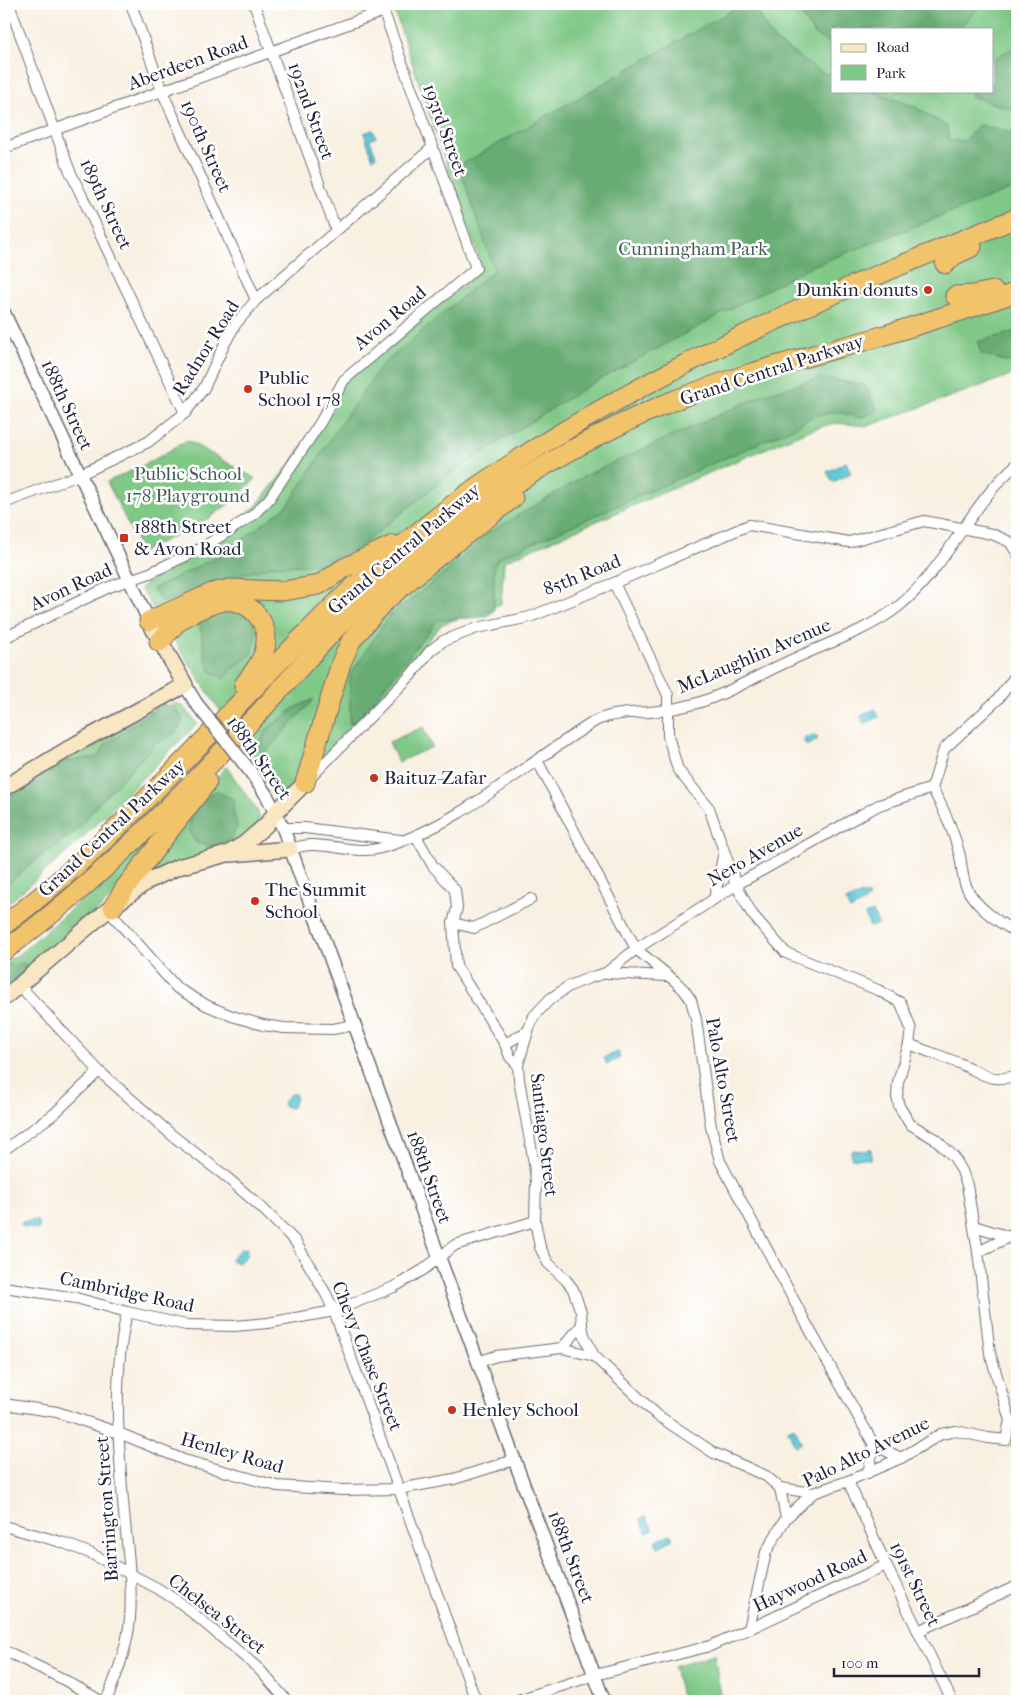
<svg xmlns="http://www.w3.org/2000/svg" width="1021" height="1705" font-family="'IM FELL French Canon',serif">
<rect width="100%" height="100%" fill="#fff"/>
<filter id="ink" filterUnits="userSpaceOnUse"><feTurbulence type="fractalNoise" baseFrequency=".02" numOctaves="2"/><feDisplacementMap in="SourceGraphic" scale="10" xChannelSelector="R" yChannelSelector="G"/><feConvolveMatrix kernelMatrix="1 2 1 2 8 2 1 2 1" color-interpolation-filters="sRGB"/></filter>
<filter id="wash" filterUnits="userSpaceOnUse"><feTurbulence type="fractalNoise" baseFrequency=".0096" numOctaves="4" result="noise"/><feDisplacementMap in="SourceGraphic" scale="20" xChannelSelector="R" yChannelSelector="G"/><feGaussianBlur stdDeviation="1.12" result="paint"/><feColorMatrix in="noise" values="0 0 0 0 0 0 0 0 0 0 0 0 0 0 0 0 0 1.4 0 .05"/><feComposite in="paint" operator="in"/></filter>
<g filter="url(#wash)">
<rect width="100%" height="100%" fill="#f8f0e1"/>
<g fill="#7fc886" stroke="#507560" fill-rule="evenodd">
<path d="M392,4H1017V373L868,426L834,423L804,432L504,561L501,604L442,624L285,811L231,727L187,768L228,723L140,588L255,507L291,463L346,376L465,284L482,267ZM832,29H992V91H832Z"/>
<path d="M187,440L256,479L230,503L209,518L142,552L107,482L152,461Z"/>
<path d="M164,703L168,707L173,703L182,705L197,724L72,848L4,907V793Z"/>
<path d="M423,727L432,747L398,762L389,742Z"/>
<path d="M226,766L258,812L260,821L243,843L150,875L145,872Z"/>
<path d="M207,776L118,891L91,918L4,994V963L20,953L70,910Z"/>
<path d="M714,1654L722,1701H682L674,1666Z"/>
</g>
<g fill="#67ac73" stroke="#446757">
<path d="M743,4H750L754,7L773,39L819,71L832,76V91H873L915,107L947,126L949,141H964L979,125L1017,134V187L807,268L586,387L455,470L358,548L316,565L272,566L217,582L162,603L153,589L226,552L288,505L335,432L381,366L494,270L459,166Z"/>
<path d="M794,4H983L958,29H832V45L814,34Z"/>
<path d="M1017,46V111L970,96L973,91H992C992,59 987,61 1017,46Z"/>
<path d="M1017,331V359L1006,362L980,353L978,342Z"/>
<path d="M820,378L864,385L878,410L860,418L839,412L814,416L793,428L499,558L494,565V610L487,617L438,620L359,718L350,725V675L388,617L451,568L487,534L586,475L765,394Z"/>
<path d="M210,611L236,612L252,618L256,635L252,654L235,667L224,679L210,671L205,657L199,619Z"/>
<path d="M314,699L263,755L258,749L266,730L296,707Z"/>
<path d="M162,704L175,707L183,720L176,733L156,743L100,802L77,830L27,867L4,888V794L62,762L98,757L105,745Z"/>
<path d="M216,791L235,800L233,809L237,826L232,838L213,847L196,843L189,831C192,809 196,801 216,791Z"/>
<path d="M25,963L26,973L4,987V969L8,965Z"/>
</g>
<g fill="#5fc9d9" stroke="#40768a">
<path d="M373,130L376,137L370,140L376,156L373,159L364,133Z"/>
<path d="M846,462L851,473L833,482L827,472Z"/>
<path d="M875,709L879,717L864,724L861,716Z"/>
<path d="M813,735L817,736V740L809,745H806L804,742L805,738Z"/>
<path d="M862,894L863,896L867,894L869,898L865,900L866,901L850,910L846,901Z"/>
<path d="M873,912L878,924L870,927L865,915Z"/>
<path d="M618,1052L620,1058L607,1064L604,1058Z"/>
<path d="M290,1094H295L296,1098L293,1106L290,1108L284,1106L283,1103Z"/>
<path d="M868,1149H871V1159L851,1158V1150L868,1151Z"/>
<path d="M37,1220L39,1226L38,1230L21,1226L22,1222Z"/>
<path d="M242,1248L244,1249L247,1248L246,1252L248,1254L238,1263L231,1260L230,1259Z"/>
<path d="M794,1427L802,1443L795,1446L788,1430Z"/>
<path d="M646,1516L653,1530L647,1533L640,1519Z"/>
<path d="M670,1534L672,1537V1540L658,1547L655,1541Z"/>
</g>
</g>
<g filter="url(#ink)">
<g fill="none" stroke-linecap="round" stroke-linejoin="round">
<g stroke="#6d6a75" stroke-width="12">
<g id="minor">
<path d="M9,4L69,169L185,413"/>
<path d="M131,4L162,91L256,300"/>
<path d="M254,4L336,230"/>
<path d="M4,148L384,11"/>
<path d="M4,503L79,475L148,442L185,413L204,388L225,343L235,325L256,300L433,147"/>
<path d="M4,638L109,587L150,573L202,548L252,516L269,499L320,423L344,380L476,268L381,4"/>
<path d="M1017,674L998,699L944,749L932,788C944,809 954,832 960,856C962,866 962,877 966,886C974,906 999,923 1017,932"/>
<path d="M537,760L636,949L675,981L684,990L691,1000L696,1019L711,1127L720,1161L806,1323L874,1445L901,1458"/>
<path d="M311,777L411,675L430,651L443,641L477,628L530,617L614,583L749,525L849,542L924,521L992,534L1010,542L1017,553"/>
<path d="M283,828H305L400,840"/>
<path d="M416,836L433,866L455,890L457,908L453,923L456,966L505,1044L510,1057L518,1065L519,1080L534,1163L536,1182L535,1221L540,1247L548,1263L566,1280L573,1289L581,1312L582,1325L584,1335L594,1356L657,1415L714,1453L766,1476L780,1488L813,1493"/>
<path d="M290,849C297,847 305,845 312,845C334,845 360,854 381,848C460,826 527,762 597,720C614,713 631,713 649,712C664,711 679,708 694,704C726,695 756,676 787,662C824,644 866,632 899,606C948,566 970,504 1017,464"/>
<path d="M714,899L724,852"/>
<path d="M108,910L177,988L208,1006L232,1016L263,1025L284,1028L333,1029L354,1025"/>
<path d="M453,923L474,928L531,899"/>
<path d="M606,973L667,976"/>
<path d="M19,985L99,1071L173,1136L224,1175L262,1208L295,1241L326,1294L334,1311L476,1701"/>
<path d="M505,1044L528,1031"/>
<path d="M909,1044C926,1051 944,1057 961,1064C985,1075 989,1082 1017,1076"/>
<path d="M518,1065L528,1031L534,1016L550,999L569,986L589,978L606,973L636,949L736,885L848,822L879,805L932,788"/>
<path d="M4,1150L54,1114L99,1071"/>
<path d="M974,1226L1010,1237"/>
<path d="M978,1252L1017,1233"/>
<path d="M4,1287L76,1298L127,1312L186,1325L235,1326L268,1323L334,1311L394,1287L423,1270L455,1245L535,1221"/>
<path d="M562,1348L582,1325"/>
<path d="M478,1362L496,1356L562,1348L594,1356"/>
<path d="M4,1404L57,1412L119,1433L184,1460L277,1486L343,1490L399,1489L454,1479L514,1460"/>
<path d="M868,1473L874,1445"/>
<path d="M848,1481L886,1565L952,1701"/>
<path d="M780,1488L786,1518"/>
<path d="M4,1526L61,1542L92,1554L157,1588L182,1604L259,1669L287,1701"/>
<path d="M749,1629L886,1565"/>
<path d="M918,1631L1017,1586"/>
<path d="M4,1651L12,1654L61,1678L101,1701"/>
<path d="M106,1701C117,1675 128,1646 130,1618C133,1579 126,1540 123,1501C118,1439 113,1373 127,1312"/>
<path d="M515,1701L595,1675L710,1646L749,1629L766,1552L786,1518L813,1493L848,1481L901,1458L941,1434L956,1431L988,1438L1006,1440L1010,1420L990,1353L978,1252L967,1185L962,1171L954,1157L935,1139L910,1124L899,1106L897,1097L898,1082L909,1044L911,1029L901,1003L878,990L786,953L752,914L736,885L709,808L678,770L668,736V695L614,583"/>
</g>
</g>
<g stroke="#6d6a75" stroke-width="15">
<g id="tertiary">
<path d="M4,313L149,621"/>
<path d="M185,685L196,703"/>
<path d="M250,771L267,796L283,828L435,1246L604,1701"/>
</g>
</g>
<g stroke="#6d6a75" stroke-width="18">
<g id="secondary">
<path d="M4,788L78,743L185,685L149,621"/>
<path d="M231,854L290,849"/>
<path d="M4,998L108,910L148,881L178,867L227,854L244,844L266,825L276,812L305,783"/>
</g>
</g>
<g stroke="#6d6a75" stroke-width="21">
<g id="motorway">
<path d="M945,264L955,255L972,247"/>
<path d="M955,296L973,295L993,291"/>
<path d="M149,621L212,593L229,589L283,591L319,585L344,568L393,545"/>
<path d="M159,642C166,636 171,628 178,622C186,615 213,602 224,601C251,598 273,626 264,652C261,664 251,675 244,685"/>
<path d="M305,783L341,663L351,641L381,605L398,590L437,557L513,498"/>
<path d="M113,907L125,888L207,782"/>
<path d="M4,925C96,856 174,771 254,688C292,648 329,608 370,572C405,543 441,512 478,486C645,372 830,292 1017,218"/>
<path d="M4,951C97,883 178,799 257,715C303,665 343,616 395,572C476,504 566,447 663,405C731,376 804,358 875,338C923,324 970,308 1017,292"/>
</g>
</g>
<use href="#minor" stroke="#fff" stroke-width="10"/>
<use href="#tertiary" stroke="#fff" stroke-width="12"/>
<use href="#secondary" stroke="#f9e7c3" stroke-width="15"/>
<use href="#motorway" stroke="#f1c36a" stroke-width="19"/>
<g stroke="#6d6a75" stroke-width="15" stroke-linecap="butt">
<path id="tertiary-bridge" d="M196,703L250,771"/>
</g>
<use href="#tertiary-bridge" stroke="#fff" stroke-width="12"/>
</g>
</g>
<g fill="#c8321e" stroke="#fff" stroke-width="2">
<circle cx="928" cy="290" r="5"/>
<circle cx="248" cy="389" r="5"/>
<rect x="119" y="533" width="10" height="10" rx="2.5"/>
<circle cx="374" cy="778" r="5"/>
<circle cx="255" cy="901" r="5"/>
<circle cx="452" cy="1410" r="5"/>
</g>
<g text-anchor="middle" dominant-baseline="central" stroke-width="5" stroke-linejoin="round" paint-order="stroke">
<g font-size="19" fill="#22223b" stroke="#fff">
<text transform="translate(188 63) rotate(-20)">Aberdeen Road</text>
<text transform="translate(311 111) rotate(70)">192nd Street</text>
<text transform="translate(445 130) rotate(70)">193rd Street</text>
<text transform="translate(206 146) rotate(66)">190th Street</text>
<text transform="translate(106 204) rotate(65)">189th Street</text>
<text transform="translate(390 318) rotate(-40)">Avon Road</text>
<text transform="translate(206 348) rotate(-58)">Radnor Road</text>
<text transform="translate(772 370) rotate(-18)">Grand Central Parkway</text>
<text transform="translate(67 405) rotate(65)">188th Street</text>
<text transform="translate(404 549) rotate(-40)">Grand Central Parkway</text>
<text transform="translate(582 575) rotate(-22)">85th Road</text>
<text transform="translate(71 587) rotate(-25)">Avon Road</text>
<text transform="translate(754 656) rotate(-23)">McLaughlin Avenue</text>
<text transform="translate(259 758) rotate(55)">188th Street</text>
<text transform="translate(112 828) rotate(-43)">Grand Central Parkway</text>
<text transform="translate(755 855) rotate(-30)">Nero Avenue</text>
<text transform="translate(723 1080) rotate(80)">Palo Alto Street</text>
<text transform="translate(544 1135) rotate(83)">Santiago Street</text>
<text transform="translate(429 1177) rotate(70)">188th Street</text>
<text transform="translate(127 1292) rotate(12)">Cambridge Road</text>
<text transform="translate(367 1356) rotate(68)">Chevy Chase Street</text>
<text transform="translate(866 1452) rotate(-26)">Palo Alto Avenue</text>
<text transform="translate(232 1453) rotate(16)">Henley Road</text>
<text transform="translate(107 1509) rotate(-94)">Barrington Street</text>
<text transform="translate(571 1557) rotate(69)">188th Street</text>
<text transform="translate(810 1581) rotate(-25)">Haywood Road</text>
<text transform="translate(915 1584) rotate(64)">191st Street</text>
<text transform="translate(217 1614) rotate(38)">Chelsea Street</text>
</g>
<g font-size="19" fill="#435c55" stroke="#fff">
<text x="693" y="249">Cunningham Park</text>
<text x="188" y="474">Public School<tspan x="188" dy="22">178 Playground</tspan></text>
</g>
<g font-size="19" fill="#22223b" stroke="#fff" text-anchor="start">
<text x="918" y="290" text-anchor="end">Dunkin donuts</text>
<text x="258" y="378">Public<tspan x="258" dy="22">School 178</tspan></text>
<text x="134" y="527">188th Street<tspan x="134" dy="22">&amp; Avon Road</tspan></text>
<text x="384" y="778">Baituz-Zafar</text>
<text x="265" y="890">The Summit<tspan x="265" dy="22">School</tspan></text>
<text x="462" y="1410">Henley School</text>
</g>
</g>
<rect width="1021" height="1705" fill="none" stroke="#fff" stroke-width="20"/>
<rect x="831" y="28" width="162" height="65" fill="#ffffff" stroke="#a7a7b1"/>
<rect x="841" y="44" width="25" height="8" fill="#f9e7c3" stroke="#a7a7b1"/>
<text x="876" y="52" font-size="15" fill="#22223b">Road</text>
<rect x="841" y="65" width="25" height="15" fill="#7fc886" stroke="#a7a7b1"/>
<text x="876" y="78" font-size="15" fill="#22223b">Park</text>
<path d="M834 1668v8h145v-8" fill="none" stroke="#22223b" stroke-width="2.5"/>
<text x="841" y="1668" font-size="15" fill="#22223b" stroke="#ffffff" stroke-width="4" paint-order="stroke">100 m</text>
</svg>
